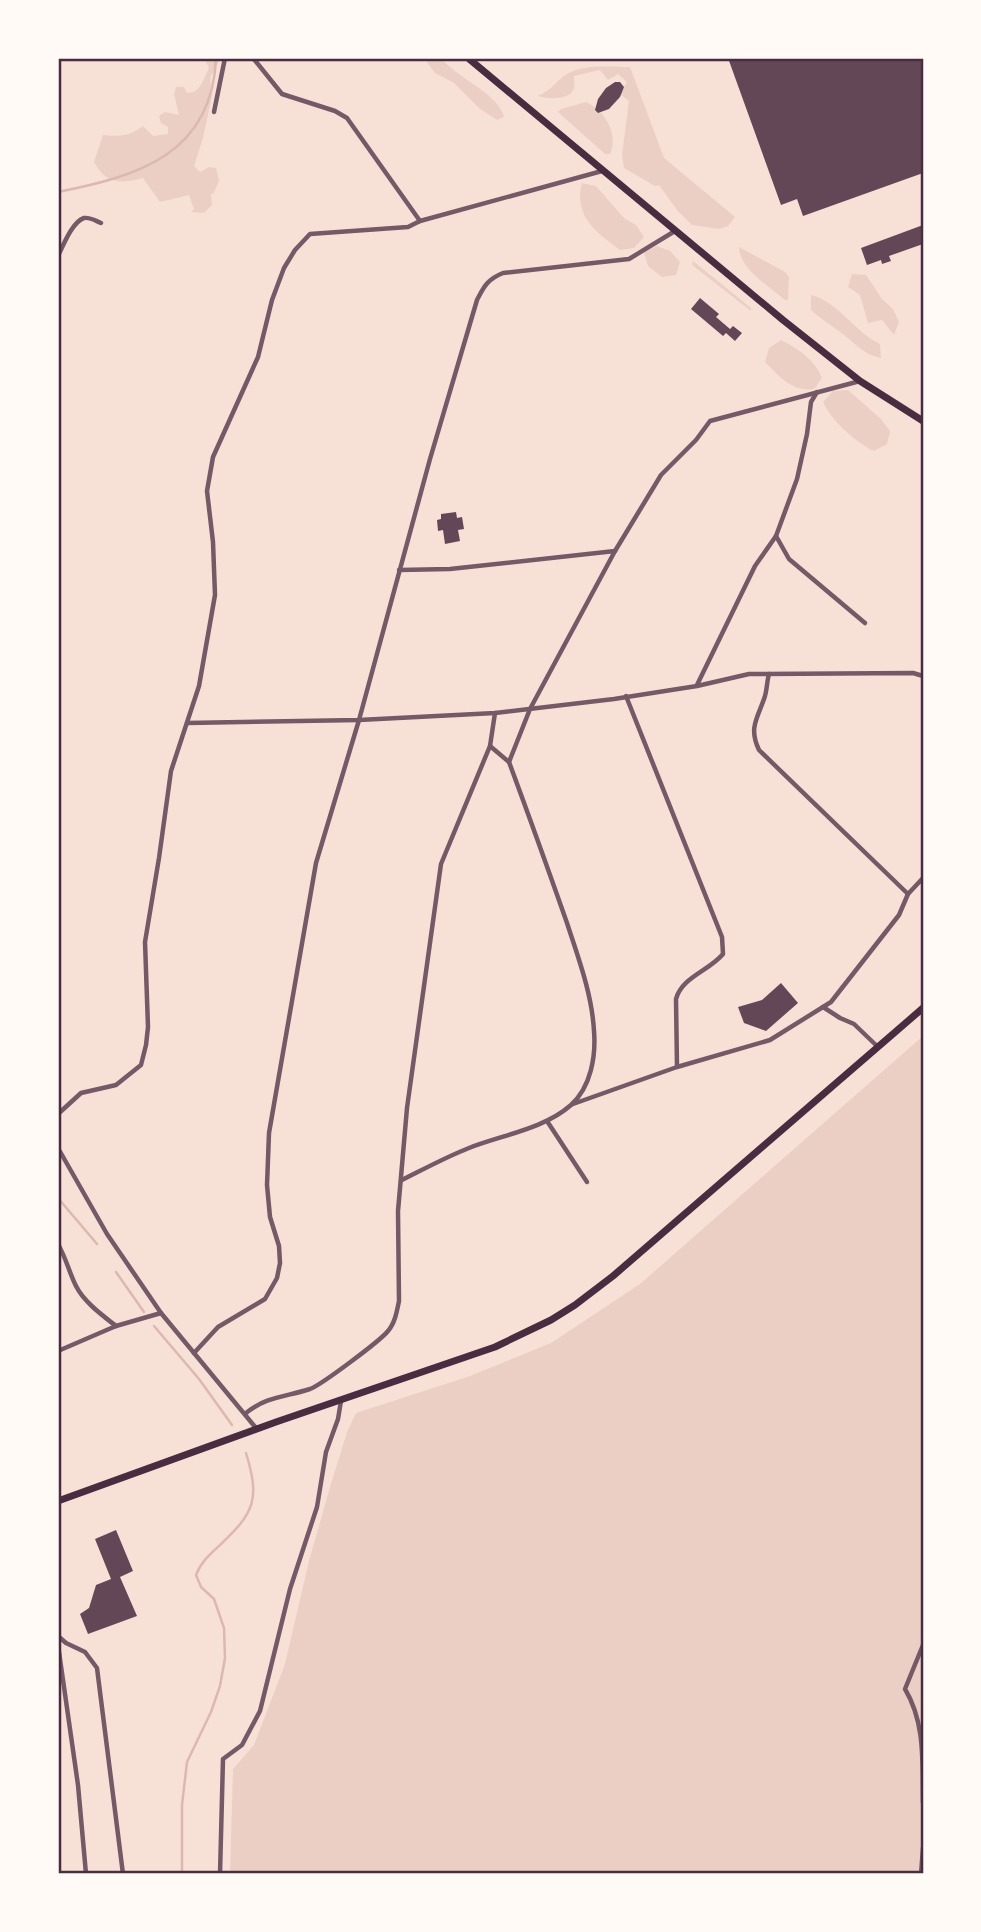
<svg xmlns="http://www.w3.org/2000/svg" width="981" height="1932" font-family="'Noto Serif',serif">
<rect width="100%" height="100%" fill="#f7e1d7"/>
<g fill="#ebcfc5">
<path d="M204,58H221L210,78L212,96L203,138L194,166L200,172L209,167L216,168L219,180L214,193L211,194L212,205L204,213L191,212L194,209L189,195L160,202L143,178C120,184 106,184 94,162L103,135C119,137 130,136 143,126L153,136L168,134V127L161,123L159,116L165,112L179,115L174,94L176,87H184L187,93C201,93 203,79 209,68Z"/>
<path d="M424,58H441C457,78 498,93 504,117L497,120L479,108L454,83L435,73Z"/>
<path d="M630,67L664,158L735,217L728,226L719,229L692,225L677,210L659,185L655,186L624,168L622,155L629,101L620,94L627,82L618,74L608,80L600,70L574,76C574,80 575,84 574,88C570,101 547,99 537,96C549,92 555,83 564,76C581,63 610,67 630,67Z"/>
<path d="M586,102C605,111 619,134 610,154H605L558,112L561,109Z"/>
<path d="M582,183L596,186L624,218L636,225L644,237L634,248L620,250C597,233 573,216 582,183Z"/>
<path d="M657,246L670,251L680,262L676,275L662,277L648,266L644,252Z"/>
<path d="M739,247L785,272L789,277L788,300H785C769,286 740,270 739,247Z"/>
<path d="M693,261L751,308V311L692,265Z"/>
<path d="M852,274L866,275L882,299L893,309L899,322L894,335L882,320L868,323L860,295L848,287Z"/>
<path d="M811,295C839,302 852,330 880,344L881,358C862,354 854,342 839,331C829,324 820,318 811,310Z"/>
<path d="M781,340C799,349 815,360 822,378L814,389C792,392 780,377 765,362L769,348Z"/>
<path d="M848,390L881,419L890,431L887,444L874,451C857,444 830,419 823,402L833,391Z"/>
<path d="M923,1036V1874H230L233,1769L254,1745L285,1664L309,1561L330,1487L347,1432L356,1413L470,1376L551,1343L640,1284Z"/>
</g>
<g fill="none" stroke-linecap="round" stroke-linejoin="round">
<g stroke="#dcb8b0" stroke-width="2.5">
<path d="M58,192C139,176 212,154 216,58"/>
<path d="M58,1198L97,1244"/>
<path d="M116,1272L144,1312"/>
<path d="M154,1326L199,1379L232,1425"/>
<path d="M182,1874V1805L187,1762L211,1712L220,1686L225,1658L224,1628L214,1599L201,1587L196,1575C201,1562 210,1554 220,1545C255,1512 260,1499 246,1453"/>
</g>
</g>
<g fill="#644757">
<path d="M728,58H923V173L803,216L797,199L781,205Z"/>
<path d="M615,82H620L624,87L620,97L609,109L598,113L595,110L598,99L606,88Z"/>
<path d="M923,225V244L889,256L891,261L882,264L881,260L867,265L861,248Z"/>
<path d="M700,298L719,314L716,317L730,329L733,326L742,333L735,341L726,333L723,336L691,309Z"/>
<path d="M456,512L457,518L462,517L464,529L458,530L460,541L445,544L443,530L438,531L437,520L441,519V514Z"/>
<path d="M781,983L798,1003L766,1031L744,1023L738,1007L762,1000Z"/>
<path d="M116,1530L133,1571L120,1577L137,1616L88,1634L80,1614L89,1608L96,1585L111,1579L95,1539Z"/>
</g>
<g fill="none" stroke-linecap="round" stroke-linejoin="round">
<g stroke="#755966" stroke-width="4.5">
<path d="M253,58L282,94L335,111L347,118L420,221"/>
<path d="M58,63L60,58"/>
<path d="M214,112L225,58"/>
<path d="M58,256C63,246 72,222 84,218C90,217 96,221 101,223"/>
<path d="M776,536L789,559L865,623"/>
<path d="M399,570L450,569L615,551"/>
<path d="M769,674C767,681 767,689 765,696C758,718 748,727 759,750L908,894"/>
<path d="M697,685L755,566L776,536L797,479L807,434L811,402L817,392"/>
<path d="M626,696L722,937L723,954C709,971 682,977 676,999L677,1067"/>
<path d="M187,723L359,720L495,713L614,699L697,686L749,674L913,673L923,676"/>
<path d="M490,746L495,713"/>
<path d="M823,1007L831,1002L899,915L908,894L923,878"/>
<path d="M573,1104L677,1067L770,1040L823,1007L840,1018L854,1024L878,1047"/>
<path d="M58,1114L81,1093L116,1085L141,1065L146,1045L148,1027L145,942L159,858L171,771L199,686L215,595L213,542L207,491L213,457L258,357L272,300L284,268L295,250L310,234L408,227L420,221L602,171"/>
<path d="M547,1121L587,1182"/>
<path d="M58,1148L107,1234L161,1313L256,1428"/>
<path d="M402,1180C424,1169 446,1157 469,1148C502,1135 544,1129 571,1105C591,1087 596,1056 594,1031C592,994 578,957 567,923C548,869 529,816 509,762L530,709L615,551L661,475L696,440L710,421L860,381"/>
<path d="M58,1244C66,1258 69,1272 76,1286C84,1302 102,1315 116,1326"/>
<path d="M58,1351L116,1326L161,1313"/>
<path d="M194,1353L218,1327L265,1299L277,1278L280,1263L279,1246L270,1217L267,1185L269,1133L316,863L359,720L430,459L477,300C484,286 488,279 503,273L629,259L675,231"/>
<path d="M246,1413C267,1396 286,1397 310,1389C321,1385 380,1341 388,1331C395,1323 397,1311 399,1301L398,1211L407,1108L441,864L490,746L509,762"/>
<path d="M58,1636L66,1643L85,1652L97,1668L123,1874"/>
<path d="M58,1645L78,1785L86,1874"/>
<path d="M923,1645L905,1689C926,1724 922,1764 923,1803"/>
<path d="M220,1874L223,1759L242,1745L260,1711L290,1589L317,1507L326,1452L338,1419L341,1401"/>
<path d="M921,1874L923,1848"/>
</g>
<g stroke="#4a2c40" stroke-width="7">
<path d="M468,58L783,320L860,381L923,421"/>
<path d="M58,1501L276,1422L495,1347L551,1320L575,1305L613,1276L923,1008"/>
</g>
</g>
<rect width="981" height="1932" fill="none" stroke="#fffaf5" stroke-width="119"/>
<rect x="60" y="60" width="862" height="1812" fill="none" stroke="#4a2c40" stroke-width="2.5"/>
</svg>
